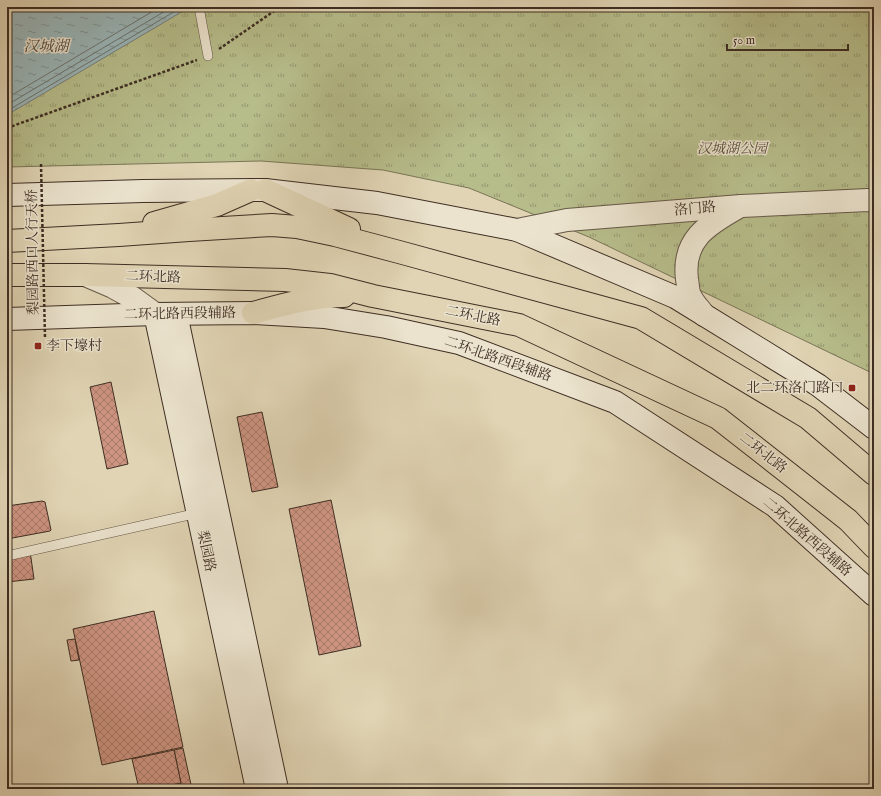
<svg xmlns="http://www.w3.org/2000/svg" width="881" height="796" font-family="'IM FELL English','Noto Serif SC',serif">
<defs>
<pattern id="park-tufts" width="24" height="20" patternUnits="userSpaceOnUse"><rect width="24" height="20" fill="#b6bc8a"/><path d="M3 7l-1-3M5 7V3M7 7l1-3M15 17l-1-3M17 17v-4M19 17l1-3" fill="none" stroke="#959970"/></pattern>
<pattern id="water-ripples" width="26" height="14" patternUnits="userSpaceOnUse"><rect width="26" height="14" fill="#99b5b8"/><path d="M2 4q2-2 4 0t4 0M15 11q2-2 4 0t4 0" fill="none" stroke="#7e9495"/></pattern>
<pattern id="building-cross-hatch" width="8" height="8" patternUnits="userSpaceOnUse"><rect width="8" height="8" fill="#cd9481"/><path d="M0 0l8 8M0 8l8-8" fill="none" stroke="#a87969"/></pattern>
</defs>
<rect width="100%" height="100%" fill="#e0d4b4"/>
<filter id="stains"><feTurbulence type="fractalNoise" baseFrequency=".005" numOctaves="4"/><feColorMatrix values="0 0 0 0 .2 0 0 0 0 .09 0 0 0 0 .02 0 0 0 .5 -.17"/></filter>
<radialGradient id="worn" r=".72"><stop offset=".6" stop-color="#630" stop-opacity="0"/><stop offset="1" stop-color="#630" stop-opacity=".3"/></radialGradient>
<path fill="url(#park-tufts)" stroke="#7a7556" d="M7,7H874V374L589,237L469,188L383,170L261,161L7,167Z"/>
<path fill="url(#water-ripples)" stroke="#757f7c" d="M7,7H190L7,115Z"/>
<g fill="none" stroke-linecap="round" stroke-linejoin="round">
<g stroke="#6c726e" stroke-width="1">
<path d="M7,98L160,7"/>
<path d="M7,105L172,7"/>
<path d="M7,111L182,7"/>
</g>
</g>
<g fill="url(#building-cross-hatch)" stroke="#3e2e23">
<path d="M111,382L128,464L107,469L90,387Z"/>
<path d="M262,412L278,487L252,492L237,417Z"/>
<path d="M331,500L361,646L319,655L289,509Z"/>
<path d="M42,501L45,502L51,530L50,531L7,539V506Z"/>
<path d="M30,551L34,579L7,582V554Z"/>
<path d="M154,611L183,747L102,765L73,629Z"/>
<path d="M75,639L79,660L71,661L67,640Z"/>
<path d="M183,748L192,789H168V786L181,784L174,750Z"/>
<path d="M174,750L181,783L167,786L168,789H139L132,759Z"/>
</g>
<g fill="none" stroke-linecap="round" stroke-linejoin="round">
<g stroke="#665847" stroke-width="10">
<g id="service">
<path d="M199,7L208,56"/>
<path d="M7,556L198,513"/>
</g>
</g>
<g stroke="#665847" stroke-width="24">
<g id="tertiary">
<path d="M517,230L567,220L741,206L868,200L874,201"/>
<path d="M85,275L113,287L133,298L155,314"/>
<path d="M704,315C700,309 694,304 691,297C688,293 688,285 687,279C682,240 707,225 737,208"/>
</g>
</g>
<g stroke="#3e2e23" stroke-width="24">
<g id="secondary">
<path d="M7,195L143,191L265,190L377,203L517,230L675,297L818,385L874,428"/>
<path d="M155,314L257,789"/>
<path d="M176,314L277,789"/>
<path d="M7,319L155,314L253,313L324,317L386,327L459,343L615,402L775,506L874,595"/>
</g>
</g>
<g stroke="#3e2e23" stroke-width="24">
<g id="trunk">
<path d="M265,190L349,229"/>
<path d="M154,223L217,205L251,190"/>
<path d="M7,241L119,235L189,230L272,225L297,227L335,235L399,252L641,318L808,418L874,474"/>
<path d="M7,275H84L285,280L330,285L373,296L519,325L718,418L848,520L874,547"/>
<path d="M253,313C283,305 313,296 344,296"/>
</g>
</g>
<g stroke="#3e2e23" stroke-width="2.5" stroke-dasharray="3 2" stroke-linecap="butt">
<path d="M219,49L280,7"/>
<path d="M7,128L197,60"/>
</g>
<use href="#service" stroke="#ebe3ce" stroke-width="9"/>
<use href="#tertiary" stroke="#ebe3ce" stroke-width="22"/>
<use href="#secondary" stroke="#ebe3ce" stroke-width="22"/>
<use href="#trunk" stroke="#e0d4b4" stroke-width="22"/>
<path stroke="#3e2e23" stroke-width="2.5" stroke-dasharray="3 2" stroke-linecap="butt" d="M41,164L45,338"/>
</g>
<g fill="#8f2418" stroke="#ebe3ce" stroke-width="1.5">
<rect x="34" y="342" width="8" height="8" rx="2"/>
<rect x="848" y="384" width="8" height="8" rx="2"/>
</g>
<g text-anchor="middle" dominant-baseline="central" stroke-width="3" stroke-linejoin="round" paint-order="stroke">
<g font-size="14" font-style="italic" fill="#564a38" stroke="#ebe3ce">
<text x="732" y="149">汉城湖公园</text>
</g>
<g font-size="14" fill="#3e2e23" stroke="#ebe3ce">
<text transform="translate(695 209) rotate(-5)">洛门路</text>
<text transform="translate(33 252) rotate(-91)">梨园路西口人行天桥</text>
<text transform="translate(153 277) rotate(2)">二环北路</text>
<text transform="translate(180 314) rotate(-1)">二环北路西段辅路</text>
<text transform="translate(473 316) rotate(11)">二环北路</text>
<text transform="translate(498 359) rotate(19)">二环北路西段辅路</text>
<text transform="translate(763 453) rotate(38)">二环北路</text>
<text transform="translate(807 537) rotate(41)">二环北路西段辅路</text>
<text transform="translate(206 551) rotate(78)">梨园路</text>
</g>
<g font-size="14" fill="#3e2e23" stroke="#ebe3ce" text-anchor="start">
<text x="46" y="346">李下壕村</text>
<text x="844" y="388" text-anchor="end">北二环洛门路口</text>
</g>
<g font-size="15" font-style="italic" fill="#504941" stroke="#ebe3ce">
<text x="46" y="46">汉城湖</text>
</g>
</g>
<rect width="881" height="796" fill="none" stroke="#e0d4b4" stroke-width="24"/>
<rect x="8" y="8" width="865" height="780" fill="none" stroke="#3e2e23" stroke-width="2"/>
<rect x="12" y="12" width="857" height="772" fill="none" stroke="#3e2e23"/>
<path d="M727 44v6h121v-6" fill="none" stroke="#3e2e23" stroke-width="2"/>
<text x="733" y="44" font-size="12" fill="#3e2e23" stroke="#ebe3ce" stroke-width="3" paint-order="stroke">50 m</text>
<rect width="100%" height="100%" filter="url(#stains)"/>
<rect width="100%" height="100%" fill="url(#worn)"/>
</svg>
